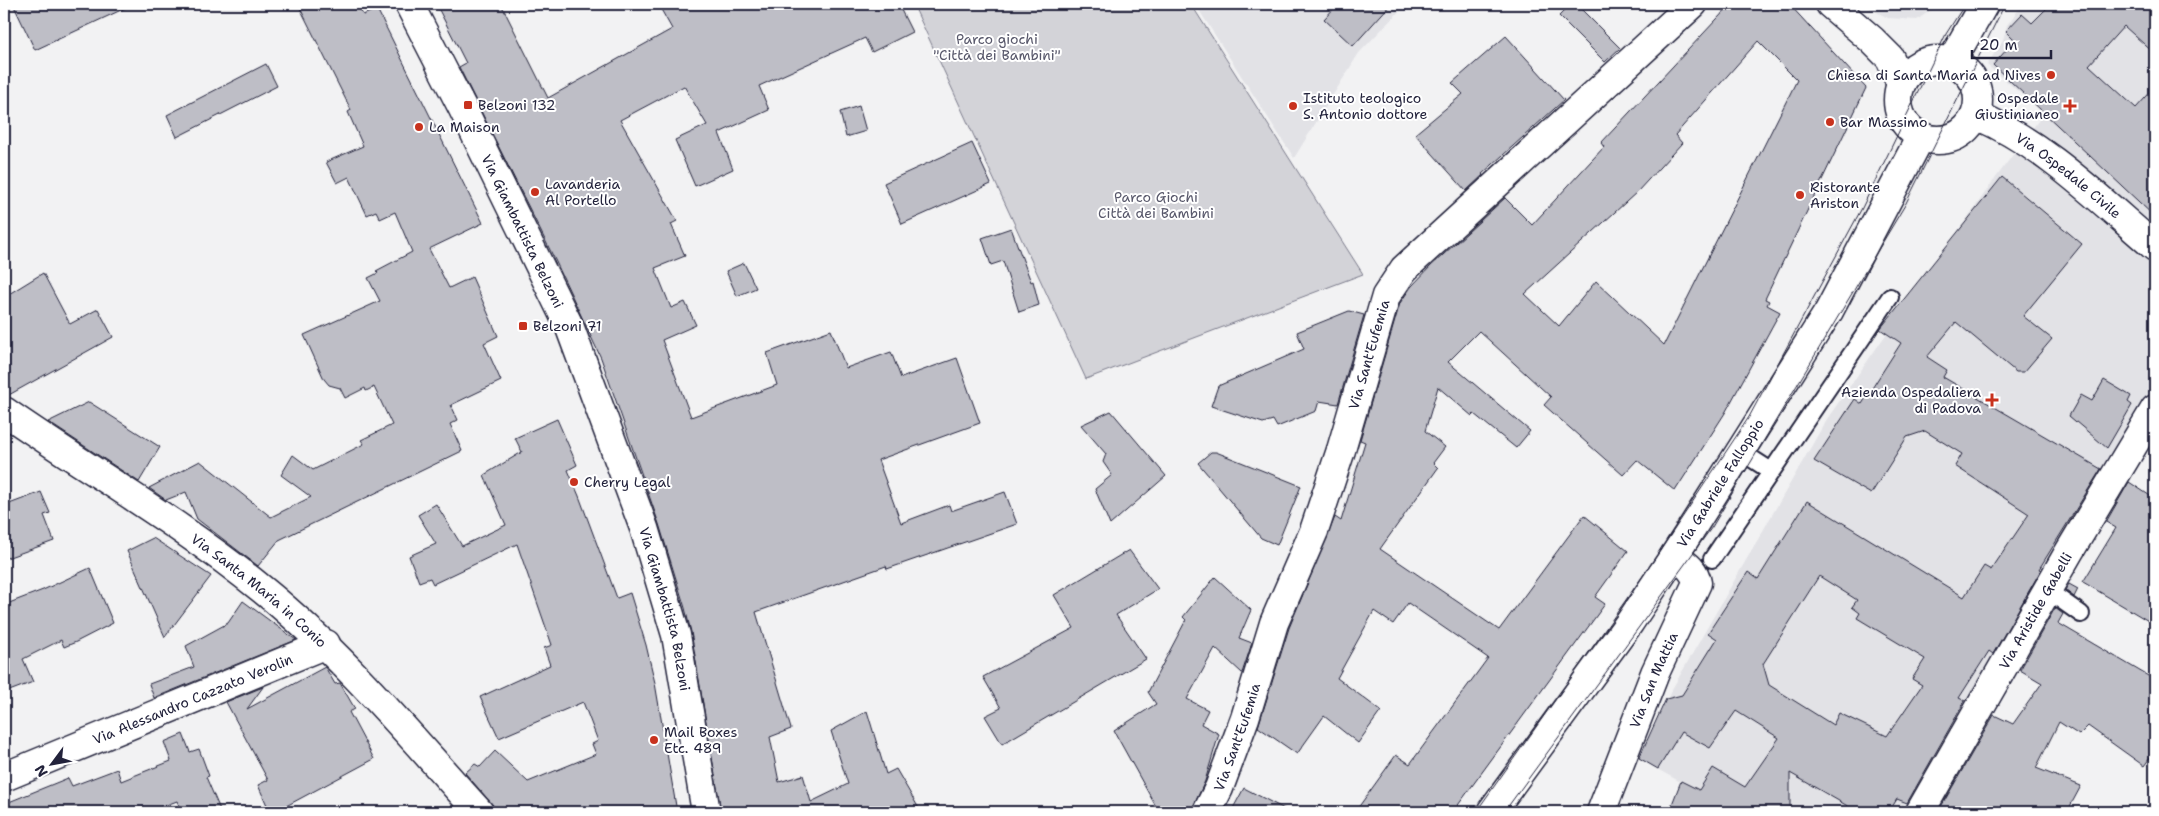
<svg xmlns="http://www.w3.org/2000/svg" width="2159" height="816" font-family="'Shantell Sans',sans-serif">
<rect width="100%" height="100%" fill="#f2f2f3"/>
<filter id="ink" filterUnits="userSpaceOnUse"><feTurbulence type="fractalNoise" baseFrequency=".02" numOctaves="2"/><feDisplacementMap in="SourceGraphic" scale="10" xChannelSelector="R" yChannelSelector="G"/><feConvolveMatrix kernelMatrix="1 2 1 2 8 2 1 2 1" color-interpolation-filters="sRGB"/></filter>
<g filter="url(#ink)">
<g fill="#e2e2e6">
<path d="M1195,4H1406L1359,53L1294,158Z"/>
<path d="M1861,4H1939L1917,20L1888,18Z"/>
<path d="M2023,4H2155V385L1899,812H1735L1639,759L1671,691L1827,419L1989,187L2044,113L1987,65L2003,40L2007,25Z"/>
</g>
<path fill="#d3d3d8" stroke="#7a7a8a" d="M913,4H1191L1363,274L1086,379Z"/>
<g fill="#bebec6" stroke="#22223b" fill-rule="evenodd">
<path d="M13,4H134L35,50Z"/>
<path d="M298,4H357L363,15L377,9L483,223L429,249L449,288L472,277L498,336L484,343L501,381L451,405L458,420L450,424L462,451L279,540L258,566L197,519L186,492L166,500L149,488L200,461L271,517L311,497L281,475L293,455L313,470L364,444L361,440L392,425L374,387L366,391L365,388L345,398L340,388L329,385L324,379L304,335L380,301L368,278L378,273L376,271L412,252L395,212L380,219L376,211L367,215L349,177L337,183L326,162L363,146L348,112L351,110Z"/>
<path d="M436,4H501L548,98L672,29L658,4H898L912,32L872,52L865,38L759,86L769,110L719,133L733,169L695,186L675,140L707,125L684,86L620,120L677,221L671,224L685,256L655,268L671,308L685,302L696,325L662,340L691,417L777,385L767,353L831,330L846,368L891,352L901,378L957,358L980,423L878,460L901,523L949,505L951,511L1005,492L1017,524L887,569L886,566L756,612L791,729L770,737L779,782L803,775L811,802L848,784L831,731L867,711L886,774L896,769L921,812H721L691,632L685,608L659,524L601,358L556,262L459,67L466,63Z"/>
<path d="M1338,4H1391L1353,46L1324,19Z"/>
<path d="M1571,4H1576L1620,48L1605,62L1559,16Z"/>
<path d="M1731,4H1789L1866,88L1765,299L1769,301L1767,305L1780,312L1725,413L1675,491L1637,460L1623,475L1544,405L1551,397L1479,331L1448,362L1530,431L1516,448L1474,414L1472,416L1438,387L1425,431L1445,447L1433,463L1438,468L1380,549L1499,630L1584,515L1628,551L1595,597L1605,604L1453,812H1355L1396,755L1410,764L1488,658L1408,603L1393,624L1374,611L1337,678L1381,711L1358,743L1324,716L1297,754L1258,727L1289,628L1335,517L1341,521L1365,442L1360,440L1400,303L1411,287L1431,266L1505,198L1532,225L1604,147L1601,143ZM1758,41L1797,80L1664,345L1596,281L1559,326L1525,294L1637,192L1682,143L1675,135Z"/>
<path d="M2051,4H2155V54L2124,26L2089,65L2136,108L2155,87V217L1993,65L2015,40L2006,31L2022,14L2032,23Z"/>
<path d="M1506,36L1564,100L1482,174L1483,175L1466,191L1415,134L1463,94L1452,83Z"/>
<path d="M266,64L277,86L177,137L167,115Z"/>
<path d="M859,106L866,131L846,137L840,112Z"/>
<path d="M972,143L991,184L902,224L884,183Z"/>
<path d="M2002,177L2082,244L2023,316L2052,339L2024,372H2016L1956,322L1927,357L1947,370L1943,377L2101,469L2039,569L2041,570L1993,654L1989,651L1959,698L1965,701L1907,803L1897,799L1889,812H1858L1790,773V812H1669L1681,781L1699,790L1713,768L1745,787L1779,738L1736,711L1710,748L1681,732L1658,769L1639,758L1666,699L1682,695L1717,639L1708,633L1748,572L1758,579L1807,501L1964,597L1984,566L1991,570L2029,514L1955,466L1962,454L1925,431L1907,437L1871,494L1814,461L1855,399L1862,404L1901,343L1880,329ZM1819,576L1857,600L1852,607L1860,613L1857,618L1925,659L1912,679L1922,685L1887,736L1839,713L1833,725L1769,685L1763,664Z"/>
<path d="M1011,228L1031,282L1033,281L1039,305L1019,312L1003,261L991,265L982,238Z"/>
<path d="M744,263L756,288L737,296L726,271Z"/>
<path d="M43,273L70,324L98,309L113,337L7,396H4V297Z"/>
<path d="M1349,311L1364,315L1338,404L1319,401L1316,411L1277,427L1273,420L1263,423L1211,406L1218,386L1304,349L1297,332Z"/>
<path d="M2104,380L2131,396L2128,402L2132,405L2107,448L2069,416L2081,395L2092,401Z"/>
<path d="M89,402L160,447L139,482L48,422Z"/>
<path d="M1111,411L1166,476L1110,525L1095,489L1112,475L1103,462L1106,454L1081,425Z"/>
<path d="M557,419L577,465L568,470L579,496L617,598L630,593L646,645L655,683L677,812H499L465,773L475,764L480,767L495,751L528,782L596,754L592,744L598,741L583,702L499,738L480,697L550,665L544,648L552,645L517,544L433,584L430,578L419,582L409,556L436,544L418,515L436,504L462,546L506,525L484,475L522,452L515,438Z"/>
<path d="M1211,452H1216L1301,486L1277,545L1261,538L1198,463Z"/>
<path d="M2129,482L2155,499V625L2083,582L2116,528L2106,522Z"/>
<path d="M41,492L50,513L44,515L54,541L4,559V506Z"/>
<path d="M153,538L211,576L165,637L127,551Z"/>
<path d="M1129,550L1158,589L1116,615L1146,659L1002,744L985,716L1001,708L983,677L1074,628L1054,595Z"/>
<path d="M90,568L113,623L76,642L64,647L61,640L23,659L33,682L4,693V605L43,590Z"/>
<path d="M1215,577L1251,610L1239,638L1252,643L1242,673L1215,648L1187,699L1208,710L1201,724L1219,734L1205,781L1191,812H1159L1114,731L1156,704L1148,692L1186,620L1183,617Z"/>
<path d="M2069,584L2078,589L2074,597L2065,590Z"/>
<path d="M243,601L296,640L154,698L149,684L194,667L186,646L228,623Z"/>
<path d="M2055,608L2063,614L2058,623L2155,680V751L2144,766L2088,726L2079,735L2059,722L2036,768L2081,786L2067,812H1938L1994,715L2013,724L2042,683L2020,670Z"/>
<path d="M325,667L335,684L340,683L355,709L349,712L374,759L275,812H270L258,785L268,780L226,702L263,687L247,709Z"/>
<path d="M183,734L190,752L199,749L209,776L206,777L221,812H182L177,801L148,812H4V804L68,778L72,786L117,769L121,781L171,761L164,742Z"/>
<path d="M1244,788L1290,812H1231Z"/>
</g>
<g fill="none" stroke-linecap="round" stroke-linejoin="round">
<g stroke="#22223b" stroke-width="20">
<g id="service">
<path d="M1740,451L1771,471"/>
<path d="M1712,559L1890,297"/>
<path d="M2047,590L2081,614"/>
</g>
</g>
<g stroke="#22223b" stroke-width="31">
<g id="minor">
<path id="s1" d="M409,4L462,107L570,328L644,528L676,635L706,812"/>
<path d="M1830,4L1872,40L1890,58L1901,84"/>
<path id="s2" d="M1976,115C2043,143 2100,200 2155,247"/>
<path id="s3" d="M4,411C90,471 181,523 263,590C343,655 410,736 479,812"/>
<path id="s4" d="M4,777L326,644"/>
<path id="s5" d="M1207,812L1219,788L1245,718L1274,623L1314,531L1341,450L1386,296L1404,269L1693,4"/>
<path id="s6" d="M1601,812L1655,673L1697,583C1695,569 1684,563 1674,556"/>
<path id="s7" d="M1920,812L2069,552L2155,409"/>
</g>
</g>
<g stroke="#22223b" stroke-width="31">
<g id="tertiary">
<circle cx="1938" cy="100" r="40"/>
<path d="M1951,62L1984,4"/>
<path id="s8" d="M1491,812L1630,622L1674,556L1829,311L1921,136"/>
</g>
</g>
<use href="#service" stroke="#fff" stroke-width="16"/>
<use href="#minor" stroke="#fff" stroke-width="28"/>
<use href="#tertiary" stroke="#fff" stroke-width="28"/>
<g stroke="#22223b" stroke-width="1">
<path d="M1476,812L1652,563L1749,417L1862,208L1946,34L1965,4"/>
<path d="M1504,812L1712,527L1905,205L2005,4"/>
</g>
</g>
</g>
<g fill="#c8321e" stroke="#fff" stroke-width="2">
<circle cx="2051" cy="75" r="5"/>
<rect x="463" y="100" width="10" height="10" rx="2.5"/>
<circle cx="1293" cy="106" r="5"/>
<path d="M2067.5 98.5h5v5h5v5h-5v5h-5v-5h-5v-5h5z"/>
<circle cx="1830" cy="122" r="5"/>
<circle cx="419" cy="127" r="5"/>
<circle cx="535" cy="192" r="5"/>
<circle cx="1800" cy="195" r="5"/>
<rect x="518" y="321" width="10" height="10" rx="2.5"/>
<path d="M1989.5 392.5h5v5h5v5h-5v5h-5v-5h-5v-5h5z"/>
<circle cx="574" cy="482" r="5"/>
<circle cx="654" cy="740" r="5"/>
</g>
<g text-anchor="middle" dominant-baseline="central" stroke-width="4" stroke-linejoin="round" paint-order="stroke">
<g font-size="14" fill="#57576a" stroke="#fff">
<text x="997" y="39">Parco giochi<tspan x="997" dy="16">"Città dei Bambini"</tspan></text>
<text x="1156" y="197">Parco Giochi<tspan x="1156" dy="16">Città dei Bambini</tspan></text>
</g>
<g font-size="14" fill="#22223b" stroke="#fff" text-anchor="start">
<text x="2041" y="75" text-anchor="end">Chiesa di Santa Maria ad Nives</text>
<text x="1303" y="98">Istituto teologico<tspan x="1303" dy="16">S. Antonio dottore</tspan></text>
<text x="2059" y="98" text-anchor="end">Ospedale<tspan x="2059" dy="16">Giustinianeo</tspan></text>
<text x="478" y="105">Belzoni 132</text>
<text x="1840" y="122">Bar Massimo</text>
<text x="429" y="127">La Maison</text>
<text x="545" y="184">Lavanderia<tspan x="545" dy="16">Al Portello</tspan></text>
<text x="1810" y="187">Ristorante<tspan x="1810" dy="16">Ariston</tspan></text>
<text x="533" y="326">Belzoni 71</text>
<text x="1981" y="392" text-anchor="end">Azienda Ospedaliera<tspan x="1981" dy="16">di Padova</tspan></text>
<text x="584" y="482">Cherry Legal</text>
<text x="664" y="732">Mail Boxes<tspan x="664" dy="16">Etc. 489</tspan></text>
</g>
<g font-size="14" fill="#22223b" stroke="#fff">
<text stroke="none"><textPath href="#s2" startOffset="111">Via Ospedale Civile</textPath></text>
<text stroke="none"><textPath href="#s1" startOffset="254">Via Giambattista Belzoni</textPath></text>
<text stroke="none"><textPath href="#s5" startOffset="486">Via Sant'Eufemia</textPath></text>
<text stroke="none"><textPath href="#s8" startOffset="401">Via Gabriele Falloppio</textPath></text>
<text stroke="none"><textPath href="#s3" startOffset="312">Via Santa Maria in Conio</textPath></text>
<text stroke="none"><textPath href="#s1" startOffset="659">Via Giambattista Belzoni</textPath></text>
<text stroke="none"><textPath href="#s7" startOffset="232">Via Aristide Gabelli</textPath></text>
<text stroke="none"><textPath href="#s6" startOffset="142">Via San Mattia</textPath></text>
<text stroke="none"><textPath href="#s4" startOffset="204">Via Alessandro Cazzato Verolin</textPath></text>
<text stroke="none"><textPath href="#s5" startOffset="81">Via Sant'Eufemia</textPath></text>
</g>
</g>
<rect width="2159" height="816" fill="none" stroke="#fff" stroke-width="20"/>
<rect x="10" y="10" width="2139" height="796" fill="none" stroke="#22223b" stroke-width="2" filter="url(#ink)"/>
<g transform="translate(52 764) rotate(238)" stroke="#ffffff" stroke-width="4" paint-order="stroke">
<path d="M0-4L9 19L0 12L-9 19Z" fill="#22223b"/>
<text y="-8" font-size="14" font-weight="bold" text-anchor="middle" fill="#22223b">N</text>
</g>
<path d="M1972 50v8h79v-8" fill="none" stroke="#22223b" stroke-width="2.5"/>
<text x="1979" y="50" font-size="15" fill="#22223b" stroke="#ffffff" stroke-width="4" paint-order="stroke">20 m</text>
</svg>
